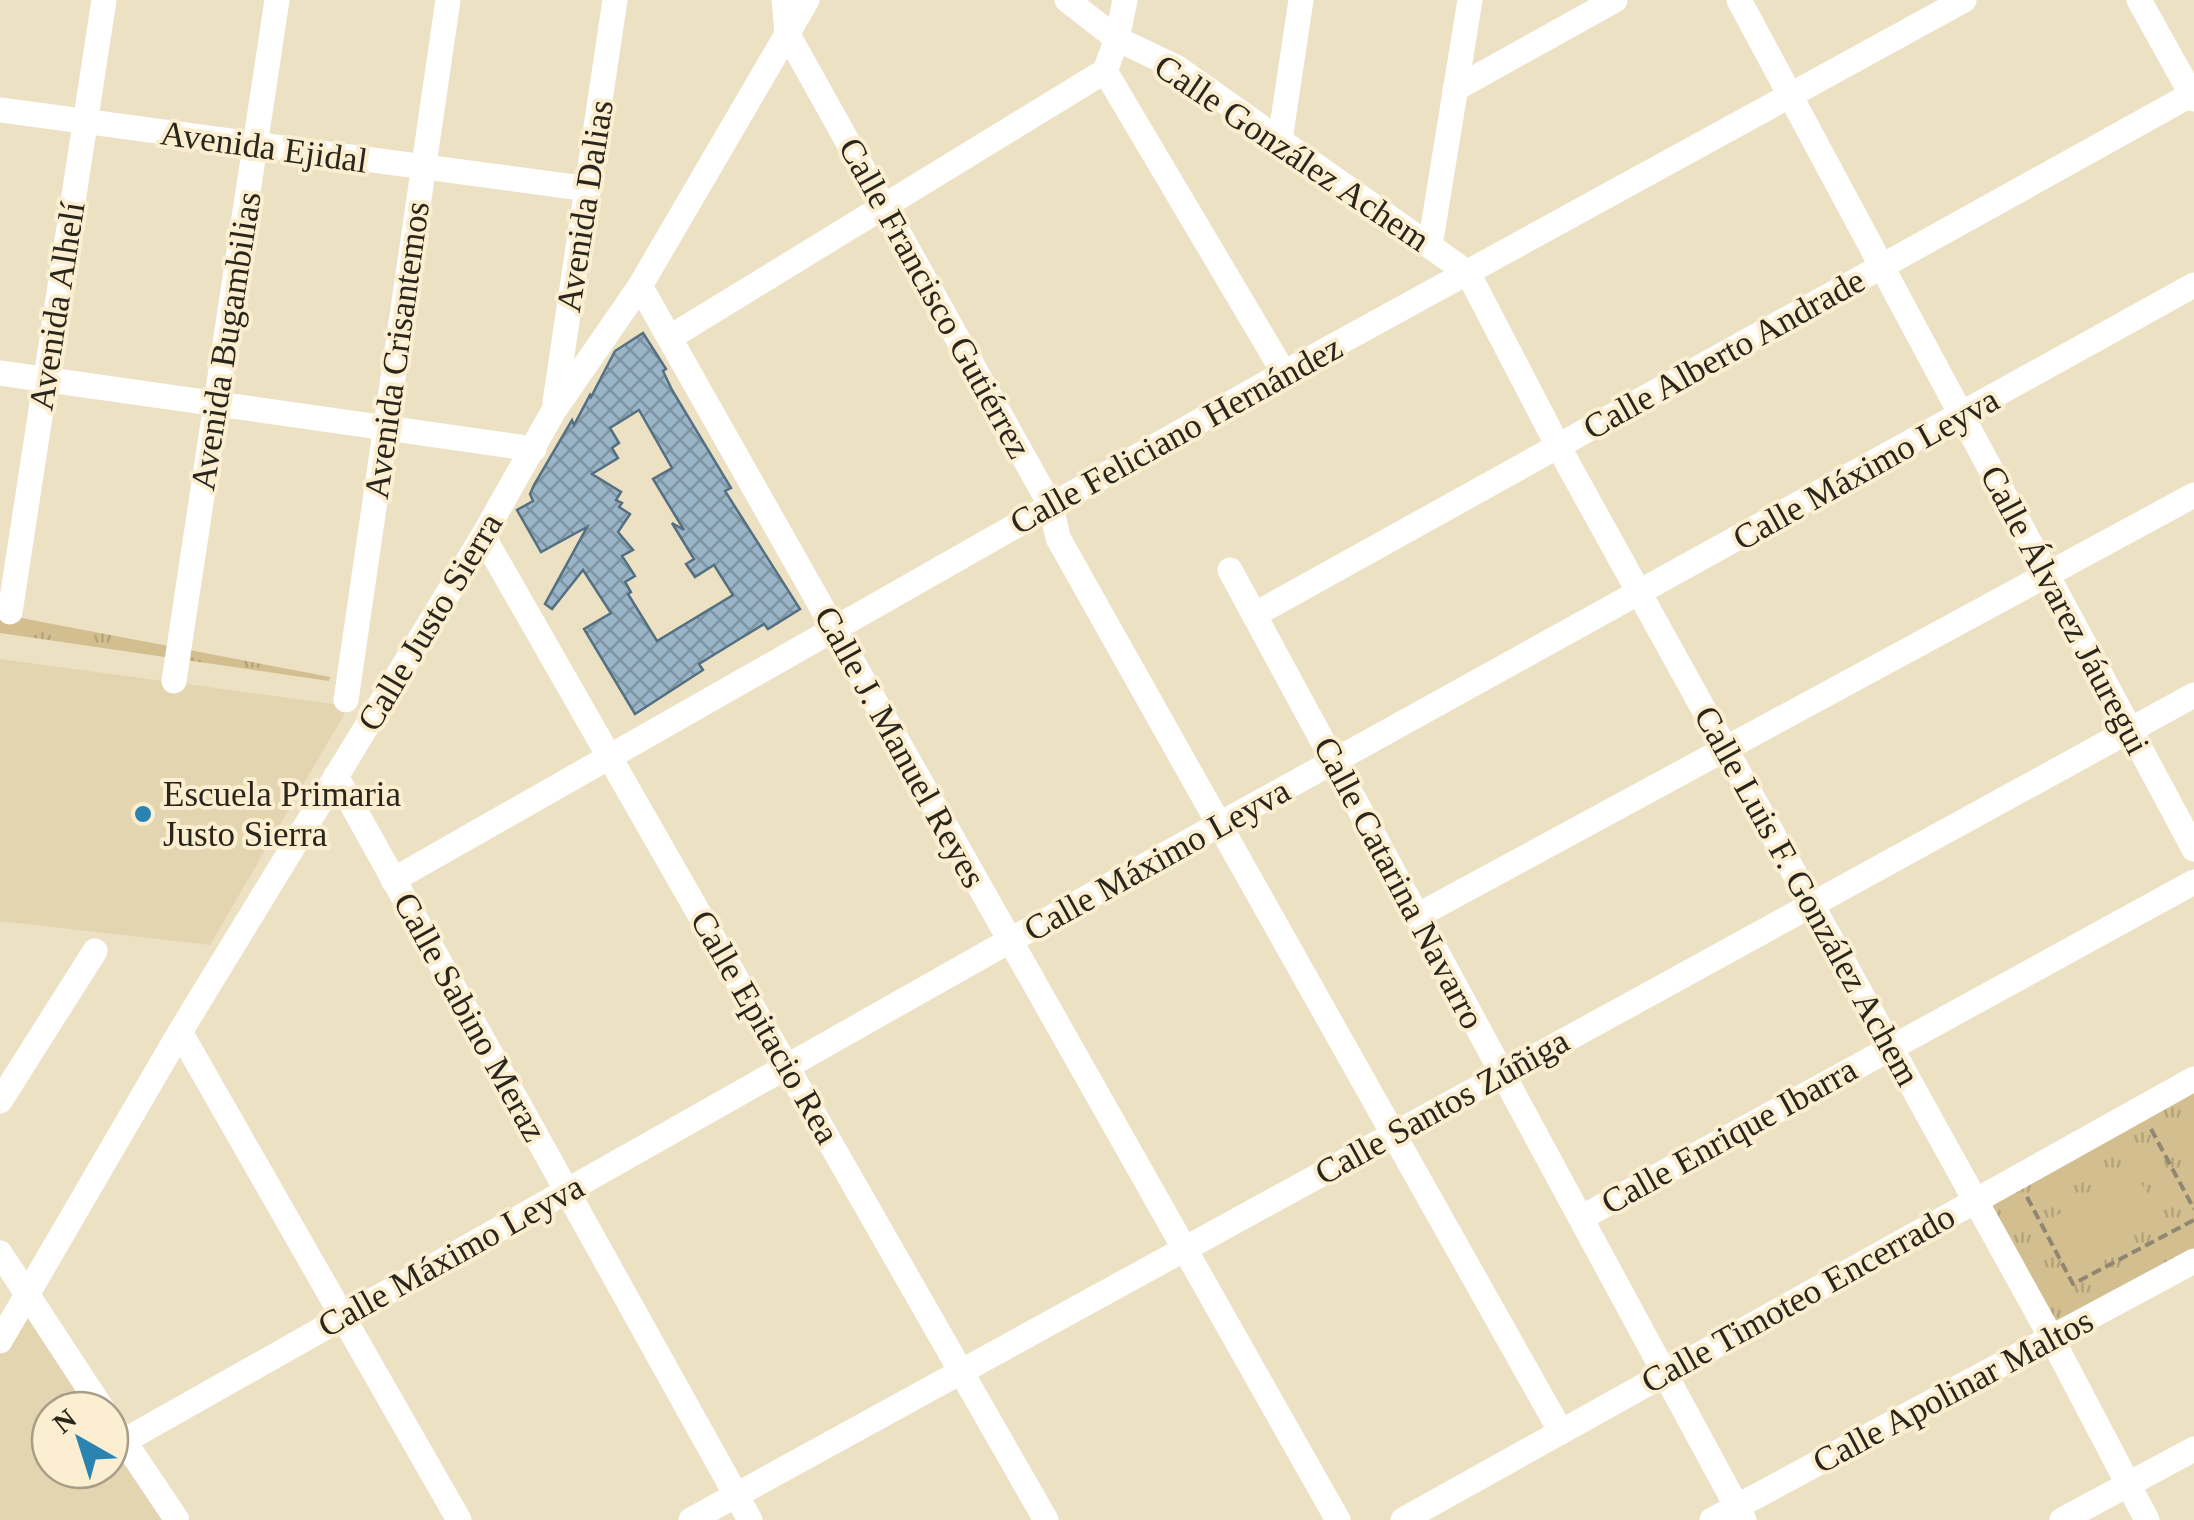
<svg xmlns="http://www.w3.org/2000/svg" width="2194" height="1520" font-family="'Times New Roman',serif">
<defs>
<pattern id="park-tufts" width="24" height="20" patternUnits="userSpaceOnUse" patternTransform="scale(2.5)"><rect width="24" height="20" fill="#d2be8f"/><path d="M3 7l-1-3M5 7V3M7 7l1-3M15 17l-1-3M17 17v-4M19 17l1-3" fill="none" stroke="#b4a37b"/></pattern>
<pattern id="building-cross-hatch" width="8" height="8" patternUnits="userSpaceOnUse" patternTransform="scale(2.5)"><rect width="8" height="8" fill="#99b5c7"/><path d="M0 0l8 8M0 8l8-8" fill="none" stroke="#7d93a1"/></pattern>
</defs>
<rect width="100%" height="100%" fill="#ede1c4"/>
<g fill="#e4d5b1" fill-rule="evenodd">
<path d="M0,659L349,706L210,945L0,921Z"/>
<path d="M33,1287L191,1520H0V1340ZM50,1410H110V1470H50Z"/>
</g>
<g fill="url(#park-tufts)">
<path d="M0,614L330,677L329,681L0,633Z"/>
<path d="M2194,1075V1262L2049,1340L1973,1193Z"/>
</g>
<path fill="#d2be8f" d="M2133,1170L2159,1213L2083,1260L2056,1216Z"/>
<path fill="url(#building-cross-hatch)" stroke="#557080" stroke-width="2.5" fill-rule="evenodd" d="M643,333L666,369L663,371L672,390L731,488L725,491L800,609L768,629L764,624L733,643L699,664L703,670L635,714L584,629L611,613L583,570L552,609L545,604L587,527L541,552L517,510L533,501L530,494L534,485L572,420L574,425L590,395L591,397L615,351ZM639,410L672,468L653,479L684,530L672,523L694,559L686,564L695,577L714,565L733,595L657,641L628,594L631,592L625,582L635,576L622,556L633,550L618,532L630,514L619,507L622,503L616,500L621,492L592,474L618,458L612,448L619,443L610,428Z"/>
<g fill="none" stroke-linecap="round" stroke-linejoin="round">
<g stroke="#8f8772" stroke-width="4" stroke-dasharray="10 5" stroke-linecap="butt">
<path d="M2151,1129L2194,1209"/>
<path d="M2027,1197L2073,1284L2194,1220"/>
</g>
<g stroke="#fff" stroke-width="25">
<path d="M784,0L787,33L1051,506L1058,538L1561,1432"/>
<path d="M1067,0L1117,39L1176,67L1468,273L1558,446L2052,1339L2147,1520"/>
<path d="M1739,0L2194,849"/>
<path d="M2139,0L2194,99"/>
<path d="M1105,71L1284,373"/>
<path d="M1455,89L1615,0"/>
<path d="M0,110L589,189"/>
<path d="M1280,140L1301,0"/>
<path d="M1430,246L1470,0"/>
<path d="M640,286L1338,1520"/>
<path d="M669,338L1105,71L1117,39L1125,0"/>
<path d="M0,373L534,449"/>
<path d="M555,402L615,0"/>
<path d="M483,536L1046,1520"/>
<path d="M1230,570L1744,1520"/>
<path d="M10,612L104,0"/>
<path d="M1254,615L2194,93"/>
<path d="M174,681L277,0"/>
<path d="M346,700L448,0"/>
<path d="M336,776L750,1520"/>
<path d="M393,880L1284,373L1964,0"/>
<path d="M1417,916L2194,495"/>
<path d="M180,1032L459,1520"/>
<path d="M0,1101L95,951"/>
<path d="M1581,1218L2194,882"/>
<path d="M0,1253L103,1410"/>
<path d="M0,1341L180,1032L483,536L553,412L640,286L807,0"/>
<path d="M116,1429L177,1520"/>
<path d="M124,1441L1009,941L2194,285"/>
<path d="M691,1520L2194,695"/>
<path d="M1403,1520L2194,1079"/>
<path d="M1712,1520L2194,1261"/>
<path d="M2062,1520L2194,1449"/>
</g>
</g>
<circle fill="#2b83b1" stroke="#fbeed1" stroke-width="4" cx="143" cy="814" r="10"/>
<g text-anchor="middle" dominant-baseline="central" stroke-width="8" stroke-linejoin="round" paint-order="stroke">
<g font-size="35" fill="#2b261b" stroke="#fbeed1">
<text transform="translate(264 147) rotate(8)">Avenida Ejidal</text>
<text transform="translate(1292 153) rotate(34)">Calle González Achem</text>
<text transform="translate(585 206) rotate(-81)">Avenida Dalias</text>
<text transform="translate(935 298) rotate(61)">Calle Francisco Gutiérrez</text>
<text transform="translate(57 306) rotate(-81)">Avenida Alhelí</text>
<text transform="translate(226 341) rotate(-81)">Avenida Bugambilias</text>
<text transform="translate(397 350) rotate(-82)">Avenida Crisantemos</text>
<text transform="translate(1724 354) rotate(-29)">Calle Alberto Andrade</text>
<text transform="translate(1176 435) rotate(-29)">Calle Feliciano Hernández</text>
<text transform="translate(1866 469) rotate(-29)">Calle Máximo Leyva</text>
<text transform="translate(2065 610) rotate(62)">Calle Álvarez Jáuregui</text>
<text transform="translate(430 622) rotate(-59)">Calle Justo Sierra</text>
<text transform="translate(900 747) rotate(61)">Calle J. Manuel Reyes</text>
<text transform="translate(1157 860) rotate(-29)">Calle Máximo Leyva</text>
<text transform="translate(1399 883) rotate(62)">Calle Catarina Navarro</text>
<text transform="translate(1807 896) rotate(61)">Calle Luis F. González Achem</text>
<text transform="translate(470 1017) rotate(61)">Calle Sabino Meraz</text>
<text transform="translate(765 1027) rotate(60)">Calle Epitacio Rea</text>
<text transform="translate(1442 1107) rotate(-29)">Calle Santos Zúñiga</text>
<text transform="translate(1729 1136) rotate(-29)">Calle Enrique Ibarra</text>
<text transform="translate(451 1256) rotate(-29)">Calle Máximo Leyva</text>
<text transform="translate(1798 1299) rotate(-29)">Calle Timoteo Encerrado</text>
<text transform="translate(1953 1391) rotate(-28)">Calle Apolinar Maltos</text>
</g>
<g font-size="35" fill="#2b261b" stroke="#fbeed1" text-anchor="start">
<text x="163" y="794">Escuela Primaria<tspan x="163" dy="40">Justo Sierra</tspan></text>
</g>
</g>
<g transform="translate(80 1440) rotate(321)"><circle r="48" fill="#fbeed1" stroke="#a89e88" stroke-width="2.5"/>
<path d="M0-8L18 38L0 25L-18 38Z" fill="#2b83b1"/>
<text y="-15" font-size="28" font-weight="bold" text-anchor="middle" fill="#2b261b">N</text>
</g>
</svg>
